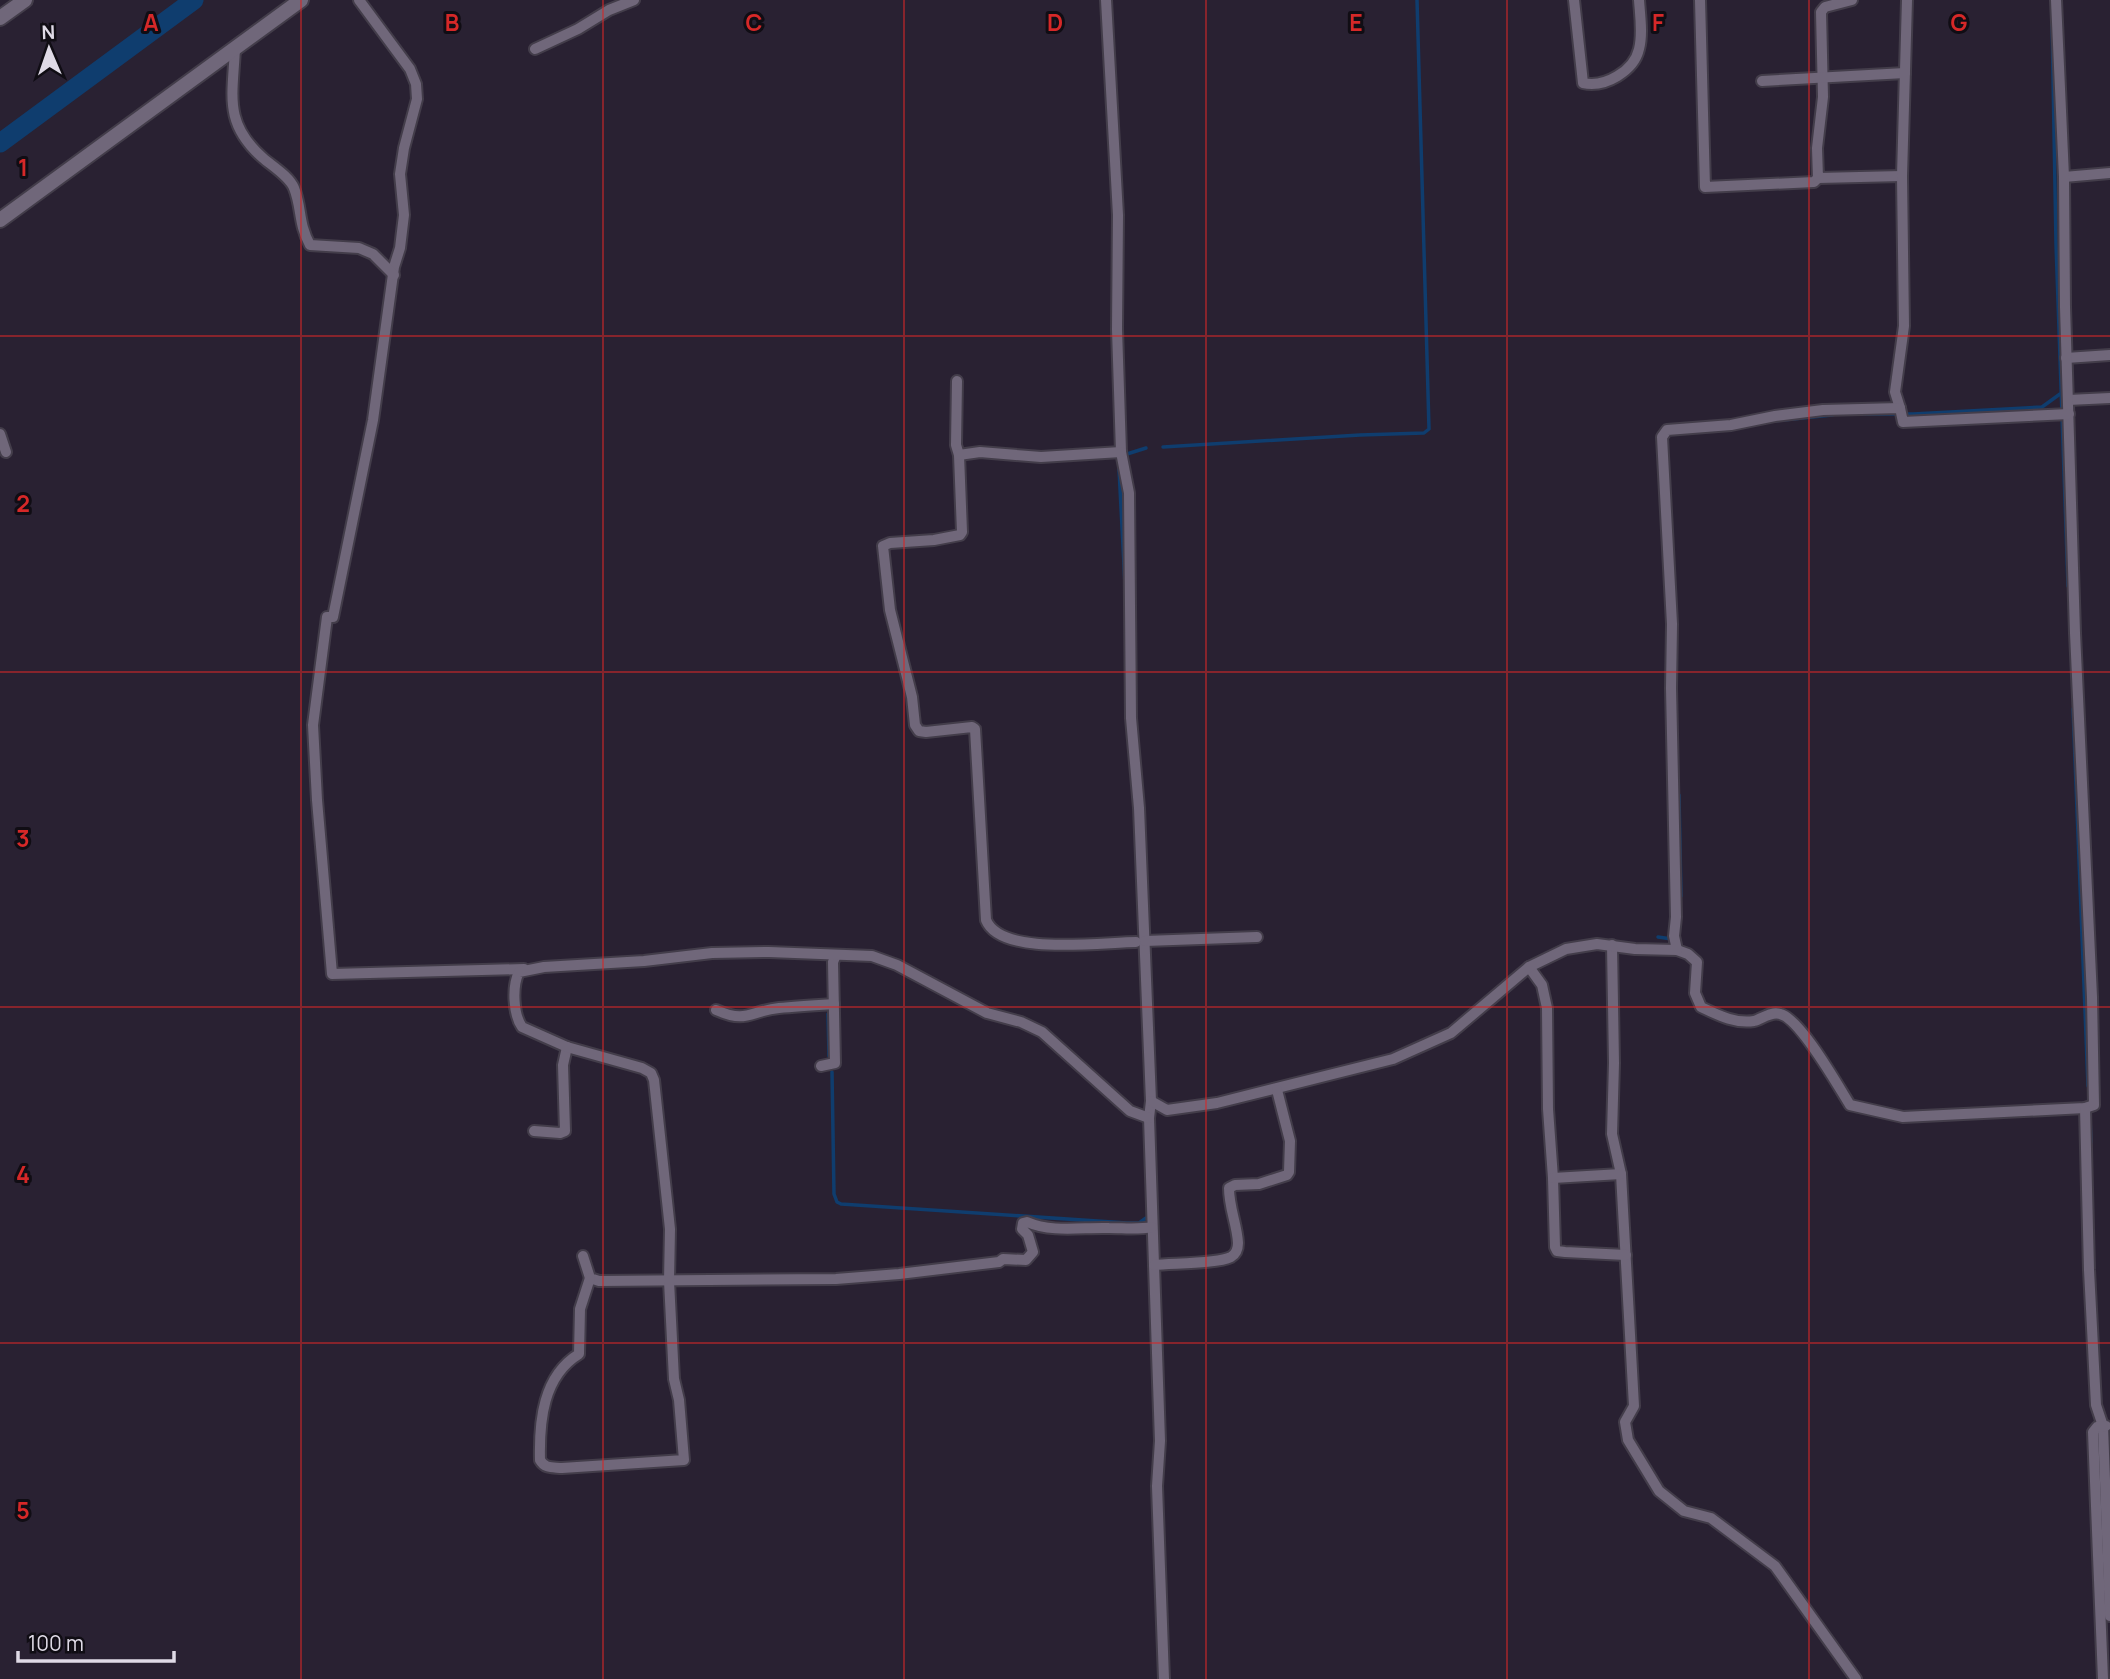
<svg xmlns="http://www.w3.org/2000/svg" width="2110" height="1679" font-family="Manrope,sans-serif">
<rect width="100%" height="100%" fill="#292132"/>
<g fill="none" stroke-linecap="round" stroke-linejoin="round">
<g stroke="#0f3d6e" stroke-width="3.5">
<path d="M2052,20L2056,244L2068,586"/>
<path d="M1861,414H1913L2042,407L2060,394"/>
<path d="M1773,421L1832,415"/>
<path d="M1163,447L1360,435L1424,433L1429,429L1417,0"/>
<path d="M1127,454L1146,448"/>
<path d="M1119,469L1125,585"/>
<path d="M2073,709L2088,1086"/>
<path d="M1679,795L1681,896"/>
<path d="M1658,937L1672,939"/>
<path d="M828,1014L829,1056"/>
<path d="M832,1072L834,1194L837,1202L841,1204L1127,1223H1139L1146,1218"/>
<path d="M2090,1118L2091,1142"/>
</g>
<path stroke="#0f3d6e" stroke-width="19" d="M0,143L194,0"/>
<g stroke="#433d4a" stroke-width="14">
<g id="minor">
<path d="M359,0L410,69L416,84L417,99L404,148L400,174L404,215L400,248L394,267L373,420L333,617H327L313,725L317,800L332,974L524,969"/>
<path d="M1106,0L1118,215L1117,329L1121,452L1129,493L1131,718L1139,808L1151,1101L1149,1118L1160,1441L1157,1486L1164,1679"/>
<path d="M1574,0L1583,83C1605,88 1634,71 1639,49C1643,34 1640,15 1639,0"/>
<path d="M1700,0L1705,187L1814,182L1818,178"/>
<path d="M1852,0L1825,7L1821,12L1823,97L1817,148L1818,178L1902,176"/>
<path d="M235,48C233,95 223,123 263,158C272,166 289,176 294,188C302,208 298,223 310,245L359,248L373,254L394,275"/>
<path d="M535,49L578,29L609,10L634,0"/>
<path d="M1762,81L1905,73"/>
<path d="M2064,177L2110,173"/>
<path d="M2066,358L2110,355"/>
<path d="M957,381L956,445L959,455L962,532L960,535L934,540L890,543L883,546L890,610L912,697L915,725L919,731L926,732L972,727L975,729L986,920C1001,957 1102,942 1136,942"/>
<path d="M2068,400L2110,398"/>
<path d="M1900,408L1895,392L1904,326L1902,176L1907,0"/>
<path d="M0,434L6,452"/>
<path d="M959,455L980,452L1041,457L1121,452"/>
<path d="M1145,941L1257,937"/>
<path d="M1612,945L1614,1063L1612,1134L1621,1174L1634,1406L1625,1422L1628,1440L1659,1491L1684,1511L1711,1518L1775,1566L1856,1679"/>
<path d="M1677,950L1688,954L1697,962L1695,993L1701,1007C1718,1015 1735,1024 1754,1021C1762,1019 1771,1011 1780,1014C1800,1018 1838,1086 1850,1105L1903,1117L2085,1108L2094,1105L2092,997L2075,633L2065,307L2064,177L2056,0"/>
<path d="M1529,967L1542,985L1547,1008L1548,1109L1553,1178L1555,1247L1557,1251L1565,1252L1626,1255"/>
<path d="M716,1010C748,1024 749,1011 779,1008C797,1006 816,1005 834,1004"/>
<path d="M821,1066L835,1063L833,962L836,955"/>
<path d="M1151,1101L1167,1110L1217,1103L1393,1059L1451,1033L1529,967L1566,949L1597,944L1635,949L1677,950L1674,936L1676,917L1671,688L1672,624L1662,437L1667,430L1731,425L1775,416L1823,410L1900,408L1903,422L2069,414"/>
<path d="M2085,1108L2089,1270L2096,1405L2103,1426L2110,1616"/>
<path d="M534,1131L560,1133L565,1131L563,1065L567,1047"/>
<path d="M1553,1178L1621,1174"/>
<path d="M583,1256L590,1278L599,1281L836,1279L899,1274L999,1262L1003,1259L1026,1260L1033,1252L1028,1235L1022,1229L1023,1223L1027,1222C1052,1233 1083,1227 1109,1228C1124,1228 1137,1230 1152,1227"/>
<path d="M1154,1265C1172,1263 1217,1264 1231,1257C1236,1254 1238,1249 1238,1243C1237,1224 1229,1208 1229,1188L1235,1185L1259,1184L1287,1175L1289,1172L1290,1141L1277,1090"/>
<path d="M590,1278L580,1309L579,1354C543,1376 539,1421 540,1460C545,1469 553,1467 562,1468L684,1460L679,1400L674,1379L669,1281L670,1229L654,1080L651,1073L642,1068L567,1047L522,1027C513,1014 512,986 519,972L544,967L644,961L712,953L769,952L872,956L897,965L987,1013L1021,1022L1042,1032L1130,1111L1149,1118"/>
<path d="M2103,1679L2093,1432L2097,1427L2106,1426"/>
</g>
</g>
<g stroke="#433d4a" stroke-width="18">
<g id="tertiary">
<path d="M0,18L25,0"/>
<path d="M0,220L301,0"/>
</g>
</g>
<use href="#minor" stroke="#70677a" stroke-width="10"/>
<use href="#tertiary" stroke="#70677a" stroke-width="14"/>
</g>
<path fill="none" stroke="#d62828" stroke-width="2" stroke-opacity="0.55" d="M301,0V1679M603,0V1679M904,0V1679M1206,0V1679M1507,0V1679M1809,0V1679M0,336H2110M0,672H2110M0,1007H2110M0,1343H2110"/>
<g font-size="23" text-anchor="middle" font-weight="bold" fill="#d62828" stroke="#100d14" stroke-width="6" stroke-linejoin="round" paint-order="stroke">
<text x="151" y="31">A</text>
<text x="452" y="31">B</text>
<text x="754" y="31">C</text>
<text x="1055" y="31">D</text>
<text x="1356" y="31">E</text>
<text x="1658" y="31">F</text>
<text x="1959" y="31">G</text>
<text x="23" y="176">1</text>
<text x="23" y="512">2</text>
<text x="23" y="847">3</text>
<text x="23" y="1183">4</text>
<text x="23" y="1519">5</text>
</g>
<g transform="translate(49 49) rotate(358)" stroke="#100d14" stroke-width="5" paint-order="stroke">
<path d="M0-5L12 26L0 18L-12 26Z" fill="#dfdae6"/>
<text y="-10" font-size="19" font-weight="bold" text-anchor="middle" fill="#dfdae6">N</text>
</g>
<path d="M18 1651v10h156v-10" fill="none" stroke="#dfdae6" stroke-width="3.5"/>
<text x="28" y="1651" font-size="21" fill="#dfdae6" stroke="#100d14" stroke-width="5" paint-order="stroke">100 m</text>
</svg>
